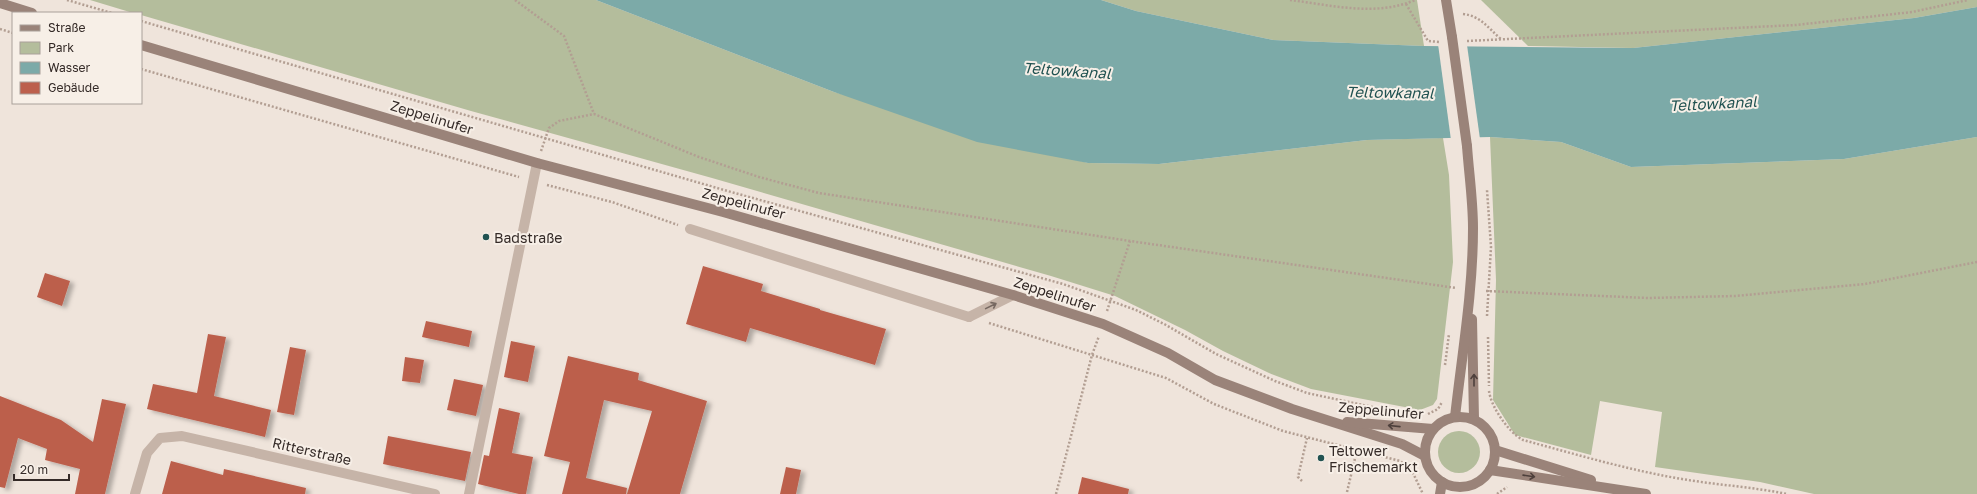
<svg xmlns="http://www.w3.org/2000/svg" width="1977" height="494" font-family="'Golos Text',sans-serif">
<defs>
<filter id="shadow"><feDropShadow dx="4.5" dy="2.5" stdDeviation="2" flood-color="#0004"/></filter>
</defs>
<rect width="100%" height="100%" fill="#efe4db"/>
<g fill="#b4bd9c">
<path d="M90,0H596L834,92L1088,163L1159,164L1367,140L1443,138L1449,175L1453,262L1437,399L1433,405L1420,410L1311,389L1269,373L1223,351L1185,330L1115,296L1051,276L712,178L471,111L141,15V13H133Z"/>
<path d="M1101,0H1417L1424,46L1273,40L1136,11Z"/>
<path d="M1481,0H1977V7L1914,18L1633,48L1528,46Z"/>
<path d="M1490,137L1561,142L1631,167L1844,159L1977,137V494H1814L1760,482L1655,467L1662,412L1600,401L1591,455L1515,435L1493,400L1496,280Z"/>
<circle cx="1459" cy="452" r="21"/>
</g>
<path fill="#7caaa8" d="M596,0H1101L1136,11L1273,40L1424,46L1633,48L1914,18L1977,7V137L1844,159L1631,167L1561,142L1490,137L1367,140L1159,164L1088,163L977,142L834,92Z"/>
<path fill="#efe4db" d="M1438,44L1467,45L1480,139L1451,140Z"/>
<g fill="#bc5f4c" filter="url(#shadow)">
<path d="M703,266L763,284L761,291L820,309V310L886,329L875,365L750,328L746,342L686,324Z"/>
<path d="M45,273L70,281L62,306L37,297Z"/>
<path d="M426,321L472,331L469,347L422,337Z"/>
<path d="M208,334L226,337L214,396L271,410L265,437L147,409L153,384L197,393Z"/>
<path d="M511,341L535,346L528,382L504,377Z"/>
<path d="M290,347L306,350L294,415L277,412Z"/>
<path d="M568,356L639,373L638,380L707,401L680,494H627L652,411L604,400L586,478L627,488L626,494H562L570,462L544,456Z"/>
<path d="M405,357L424,360L420,383L402,381Z"/>
<path d="M454,379L483,385L476,416L447,410Z"/>
<path d="M0,396L61,420L93,442L102,399L126,404L105,494H75L80,469L45,460L47,449L18,438L5,488L0,487Z"/>
<path d="M499,408L520,413L512,453L533,457L526,494H519L478,484L484,455L489,456Z"/>
<path d="M388,436L471,452L465,481L383,464Z"/>
<path d="M171,461L223,475L224,469L306,488L305,494H162Z"/>
<path d="M786,467L801,470L796,494H780Z"/>
<path d="M1082,477L1129,489L1128,494H1078Z"/>
</g>
<g fill="none" stroke-linecap="round" stroke-linejoin="round">
<g stroke="#b29e92" stroke-width="2.5" stroke-dasharray="2 2" stroke-linecap="butt">
<path d="M67,0L112,13"/>
<path d="M515,0L564,36L594,114"/>
<path d="M1290,0C1331,5 1376,17 1415,0"/>
<path d="M1406,4L1428,41L1440,42"/>
<path d="M1463,14C1481,16 1488,28 1501,39"/>
<path d="M141,21L724,190L1063,284L1136,310L1166,325L1216,354L1275,381L1307,393L1382,409"/>
<path d="M0,29L13,33"/>
<path d="M1467,41L1796,25L1912,12L1968,0"/>
<path d="M141,69L519,177"/>
<path d="M541,151L549,128L559,121L594,114L699,157L759,177L819,193L1130,241L1456,288"/>
<path d="M547,185L612,202L678,225"/>
<path d="M1486,291L1648,298L1735,296L1865,284L1977,262"/>
<path d="M1107,311L1130,241"/>
<path d="M1487,316L1491,247L1487,190"/>
<path d="M989,323L1166,378L1214,404L1283,431L1400,461L1412,471L1423,494"/>
<path d="M1488,337L1489,386"/>
<path d="M1445,365L1449,334"/>
<path d="M1489,391C1491,407 1509,433 1523,440C1575,454 1628,470 1682,479C1717,485 1753,487 1787,494"/>
<path d="M1428,414L1438,409L1442,402"/>
<path d="M1302,481L1298,477L1307,438"/>
<path d="M1347,492L1357,450"/>
<path d="M1056,494L1092,355L1099,336"/>
<path d="M1497,494L1507,487"/>
</g>
<path stroke="#c6b4a8" stroke-width="10" d="M969,317L1013,295"/>
<g stroke="#c6b4a8" stroke-width="10">
<path d="M690,229L969,317"/>
<path d="M135,494L147,453L160,438L182,436L435,494"/>
<path d="M469,494L537,163"/>
</g>
<g stroke="#9a8379" stroke-width="10">
<path d="M1446,0L1452,37"/>
<path d="M0,3L32,13"/>
<path d="M141,45L537,163L723,212L1013,295L1103,324L1168,353L1215,380L1292,409L1402,444L1425,456"/>
<path d="M1472,319L1474,419"/>
<circle cx="1460" cy="452" r="35"/>
<path d="M1455,417C1462,354 1473,292 1473,228C1473,201 1469,174 1467,146"/>
<path d="M1347,422L1433,429"/>
<path d="M1495,450L1591,480"/>
<path d="M1490,470L1646,494"/>
<path d="M1440,494L1442,482"/>
</g>
<path stroke="#9a8379" stroke-width="10" d="M1452,37L1467,146"/>
</g>
<defs><path id="oneway-shaft" d="M-6 0H5M1.5-3L5.5 0L1.5 3" fill="none" stroke-width="1.6" stroke-linecap="round" stroke-linejoin="round"/></defs>
<use stroke="#766861" href="#oneway-shaft" transform="translate(991 306) rotate(-26)"/>
<g stroke="#4e403c">
<use href="#oneway-shaft" transform="translate(1474 380) rotate(-90)"/>
<use href="#oneway-shaft" transform="translate(1394 426) rotate(-174)"/>
<use href="#oneway-shaft" transform="translate(1529 476) rotate(8)"/>
</g>
<g fill="#215251" stroke="#f7efe7" stroke-width="1.5">
<circle cx="486" cy="237" r="4"/>
<circle cx="1321" cy="458" r="4"/>
</g>
<g text-anchor="middle" dominant-baseline="central" stroke-width="4" stroke-linejoin="round" paint-order="stroke">
<g font-size="14" fill="#342a27" stroke="#f7efe7">
<text transform="translate(432 117) rotate(17)">Zeppelinufer</text>
<text transform="translate(744 203) rotate(15)">Zeppelinufer</text>
<text transform="translate(1055 294) rotate(18)">Zeppelinufer</text>
<text transform="translate(1381 410) rotate(5)">Zeppelinufer</text>
<text transform="translate(312 451) rotate(13)">Ritterstraße</text>
</g>
<g font-size="14" fill="#342a27" stroke="#f7efe7" text-anchor="start">
<text x="494" y="237">Badstraße</text>
<text x="1329" y="450">Teltower<tspan x="1329" dy="16">Frischemarkt</tspan></text>
</g>
<g font-size="15" font-style="italic" fill="#215251" stroke="#f7efe7">
<text transform="translate(1067 70) rotate(4)">Teltowkanal</text>
<text transform="translate(1390 92) rotate(1)">Teltowkanal</text>
<text transform="translate(1713 103) rotate(-3)">Teltowkanal</text>
</g>
</g>
<rect x="12" y="12" width="130" height="92" fill="#f7efe7" stroke="#a9a09a"/>
<rect x="20" y="25" width="20" height="6" fill="#9a8379" stroke="#a9a09a"/>
<text x="48" y="32" font-size="12" fill="#342a27">Straße</text>
<rect x="20" y="42" width="20" height="12" fill="#b4bd9c" stroke="#a9a09a"/>
<text x="48" y="52" font-size="12" fill="#342a27">Park</text>
<rect x="20" y="62" width="20" height="12" fill="#7caaa8" stroke="#a9a09a"/>
<text x="48" y="72" font-size="12" fill="#342a27">Wasser</text>
<rect x="20" y="82" width="20" height="12" fill="#bc5f4c" stroke="#a9a09a"/>
<text x="48" y="92" font-size="12" fill="#342a27">Gebäude</text>
<path d="M14 474v6h55v-6" fill="none" stroke="#342a27" stroke-width="2"/>
<text x="20" y="474" font-size="12" fill="#342a27" stroke="#f7efe7" stroke-width="3" paint-order="stroke">20 m</text>
</svg>
